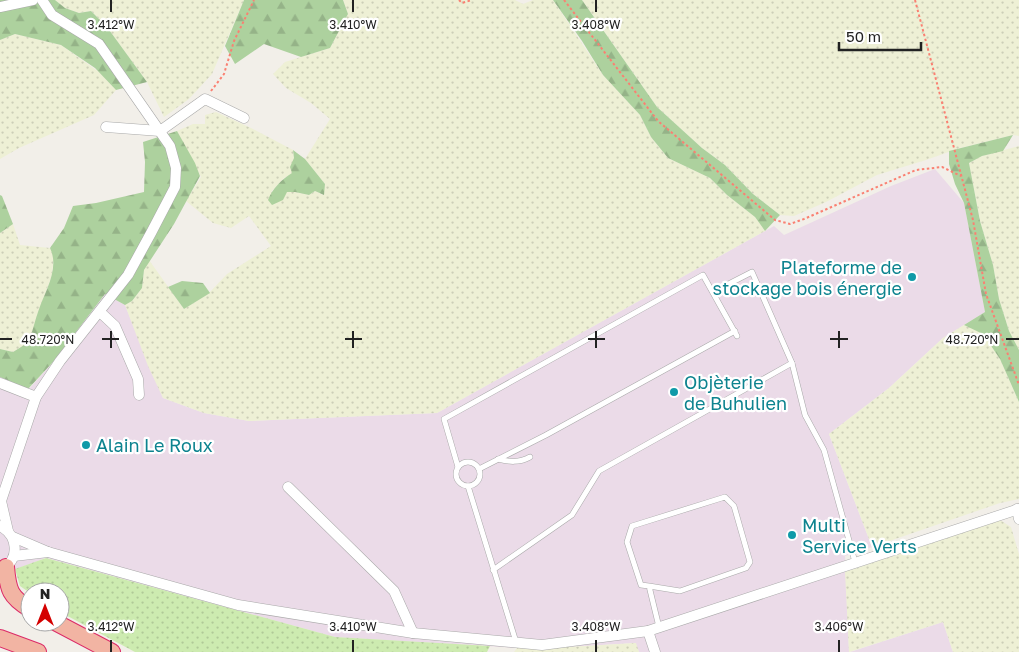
<svg xmlns="http://www.w3.org/2000/svg" width="1019" height="652" font-family="'Golos Text',sans-serif">
<defs>
<pattern id="farmland-dots" width="8" height="8" patternUnits="userSpaceOnUse" patternTransform="scale(1.25)"><rect width="8" height="8" fill="#eef0d5"/><path d="M2 2h.1M6 6h.1" fill="none" stroke="#ccceb7" stroke-width="1.8" stroke-linecap="round"/></pattern>
<pattern id="grass-dots" width="8" height="8" patternUnits="userSpaceOnUse" patternTransform="scale(1.25)"><rect width="8" height="8" fill="#cdebb0"/><path d="M2 2h.1M6 6h.1" fill="none" stroke="#b0c997" stroke-width="1.8" stroke-linecap="round"/></pattern>
<pattern id="forest-firs" width="22" height="20" patternUnits="userSpaceOnUse" patternTransform="scale(1.25)"><rect width="22" height="20" fill="#add19e"/><path d="M5 1l3.5 6h-7zM16 11l3.5 6h-7z" fill="#95b388"/></pattern>
</defs>
<rect width="100%" height="100%" fill="#f2efe9"/>
<g fill="#ebdbe8">
<path d="M935,169L964,203L985,312L943,338L889,388L829,434L872,547L845,556L849,652H639L635,643L534,649L335,637L46,558L0,575V377L29,389L53,362L105,294L125,305L163,398L204,413L249,421L437,413L774,226L784,235L891,186Z"/>
<path d="M943,622L953,652H850Z"/>
</g>
<g fill="url(#farmland-dots)">
<path d="M55,0H244L212,74L189,99L164,117L147,82L107,27L91,11L79,13L65,8Z"/>
<path d="M343,0H515L523,4L533,0H553L603,75L640,115L651,137L668,158L710,178L727,195L755,217L765,231L437,413L249,421L204,413L163,398L148,366L125,305L132,301L142,288L144,270L149,260L184,309L209,293L227,274L271,246L249,216L231,228L213,223L186,201L201,177L177,131L193,124H205V115L216,112L251,128L293,150L294,158L293,173L284,178L271,192H295L309,195L315,191L323,195L325,184L305,159L330,119L311,103L286,88L273,74L285,62L330,48L348,14Z"/>
<path d="M582,0H1019V136L1013,135L960,148L926,160L877,175L826,202L794,216L780,215L753,194L725,165L702,148L657,107Z"/>
<path d="M15,34L61,45L99,72L116,90L94,115L19,148L0,159V40Z"/>
<path d="M1019,146V350L1009,331L999,299L993,265L980,221L969,163L982,156Z"/>
<path d="M13,224L20,245L50,248L54,256L52,275L38,313L29,342L13,352L0,349V233Z"/>
<path d="M964,325L983,333L1000,359L1019,402V499L1000,503L872,547L829,434L889,388L943,338Z"/>
<path d="M1000,520L1011,527L1019,554V652H953L943,622L849,652L845,572Z"/>
<path d="M636,643L639,652H514L517,648L534,649Z"/>
</g>
<path fill="url(#grass-dots)" d="M46,558L335,637L490,646L487,652H135L60,612V592L30,593L20,586L15,569Z"/>
<g fill="url(#forest-firs)">
<path d="M0,0H55L65,8L79,13L91,11L107,27L147,82L116,90L95,68L61,45L15,34L0,40Z"/>
<path d="M244,0H343L348,14L330,48L301,57L264,44L235,64L225,46Z"/>
<path d="M553,0H582L657,107L702,148L725,165L753,194L780,215L765,231L755,217L727,195L710,178L668,158L651,137L640,115L603,75L582,41Z"/>
<path d="M177,131L195,163L200,176L174,224L144,270L142,288L132,301L125,305L105,294L53,362L28,389L0,377V349L13,352L29,342C32,332 35,321 38,312C45,291 60,269 50,248L64,228L73,206L96,203L144,192L145,162L143,142Z"/>
<path d="M1013,135L1003,151L982,156L969,163L980,221L993,265L999,299L1009,331L1019,350V402L1000,359L983,334L964,325L985,312L964,203L955,184L949,164V151Z"/>
<path d="M293,150L305,159L325,184L324,195L315,191L309,195L295,192H287L283,200L272,205L268,200C272,189 282,179 292,173L290,167L294,158Z"/>
<path d="M0,195L2,196L13,224L0,233Z"/>
<path d="M182,281L203,283L210,293L184,309L168,287Z"/>
</g>
<g fill="none" stroke-linecap="round" stroke-linejoin="round">
<g stroke="#a9a9a9" stroke-width="6">
<g id="service">
<path d="M713,292L752,272L792,363L805,415L824,450L855,562"/>
<path d="M498,459C509,462 519,463 530,457"/>
<circle cx="468" cy="474" r="12"/>
<path d="M458,467L444,419L703,275L737,336"/>
<path d="M479,469L546,435L735,331"/>
<path d="M468,486L516,642"/>
<path d="M493,570L572,515L599,471L792,363"/>
<path d="M649,586L680,591L746,568L750,562L734,506L725,497L632,526L627,542L641,585L649,586L659,627"/>
</g>
</g>
<g stroke="#a9a9a9" stroke-width="11">
<g id="minor">
<path d="M0,7L33,0"/>
<path d="M106,127L160,131L205,99L244,118"/>
<path d="M100,312L115,326L138,379L139,395"/>
<path d="M0,383L36,397"/>
<path d="M288,487L394,591L413,633"/>
<path d="M1,501L8,531"/>
<path d="M0,504L36,397L60,361L128,275L151,233L175,187L176,168L170,146L99,44L52,15L42,0"/>
<path d="M1017,509L1019,519"/>
<path d="M0,526C19,536 20,560 1,570"/>
<path d="M13,537L48,552L238,605L413,633L542,645L648,631L1019,509"/>
<path d="M14,556L48,552"/>
<path d="M648,631L655,652"/>
</g>
</g>
<g stroke="#dc2a67" stroke-width="18">
<g id="trunk">
<path d="M6,567C8,590 10,597 30,609"/>
<path d="M55,622L112,652"/>
<path d="M0,638L38,652"/>
</g>
</g>
<g stroke="#fa8072" stroke-width="2" stroke-dasharray="2.5 2.5" stroke-linecap="butt">
<path d="M459,0L462,3L472,0"/>
<path d="M564,0L658,121L775,220L790,224L804,219L916,170L942,167L961,176"/>
<path d="M915,0L973,220L986,294L1019,385"/>
<path d="M211,91L224,74L234,41L254,0"/>
</g>
<use href="#service" stroke="#fff" stroke-width="5"/>
<use href="#minor" stroke="#fff" stroke-width="10"/>
<use href="#trunk" stroke="#f2b4a3" stroke-width="16"/>
</g>
<path fill="none" stroke="#222" stroke-width="2" d="M111,0V12M353,0V12M596,0V12M111,331V348M353,331V348M596,331V348M839,331V348M0,339H12M102,339H119M345,339H362M588,339H605M830,339H848M1006,339H1019M111,640V652M353,640V652M596,640V652M839,640V652"/>
<g fill="#0f9aa8" stroke="#fff" stroke-width="2">
<circle cx="912" cy="277" r="5"/>
<circle cx="674" cy="392" r="5"/>
<circle cx="86" cy="445" r="5"/>
<circle cx="792" cy="535" r="5"/>
</g>
<g text-anchor="middle" dominant-baseline="central" stroke-width="4.5" stroke-linejoin="round" paint-order="stroke">
<g font-size="18" fill="#0d838f" stroke="#fff" text-anchor="start">
<text x="902" y="267" text-anchor="end">Plateforme de<tspan x="902" dy="21">stockage bois énergie</tspan></text>
<text x="684" y="382">Objèterie<tspan x="684" dy="21">de Buhulien</tspan></text>
<text x="96" y="445">Alain Le Roux</text>
<text x="802" y="525">Multi<tspan x="802" dy="21">Service Verts</tspan></text>
</g>
</g>
<g font-size="12" text-anchor="middle" fill="#222" stroke="#fff" stroke-width="4.5" stroke-linejoin="round" paint-order="stroke">
<text x="111" y="29">3.412°W</text>
<text x="353" y="29">3.410°W</text>
<text x="596" y="29">3.408°W</text>
<text x="48" y="344">48.720°N</text>
<text x="972" y="344">48.720°N</text>
<text x="111" y="631">3.412°W</text>
<text x="353" y="631">3.410°W</text>
<text x="596" y="631">3.408°W</text>
<text x="839" y="631">3.406°W</text>
</g>
<g transform="translate(45 607)"><circle r="24" fill="#ffffff" stroke="#a7a7a7"/>
<path d="M0-4L9 19L0 12L-9 19Z" fill="#d40000"/>
<text y="-8" font-size="14" font-weight="bold" text-anchor="middle" fill="#222222">N</text>
</g>
<path d="M839 42v8h82v-8" fill="none" stroke="#222222" stroke-width="2.5"/>
<text x="846" y="42" font-size="15" fill="#222222" stroke="#ffffff" stroke-width="4" paint-order="stroke">50 m</text>
</svg>
